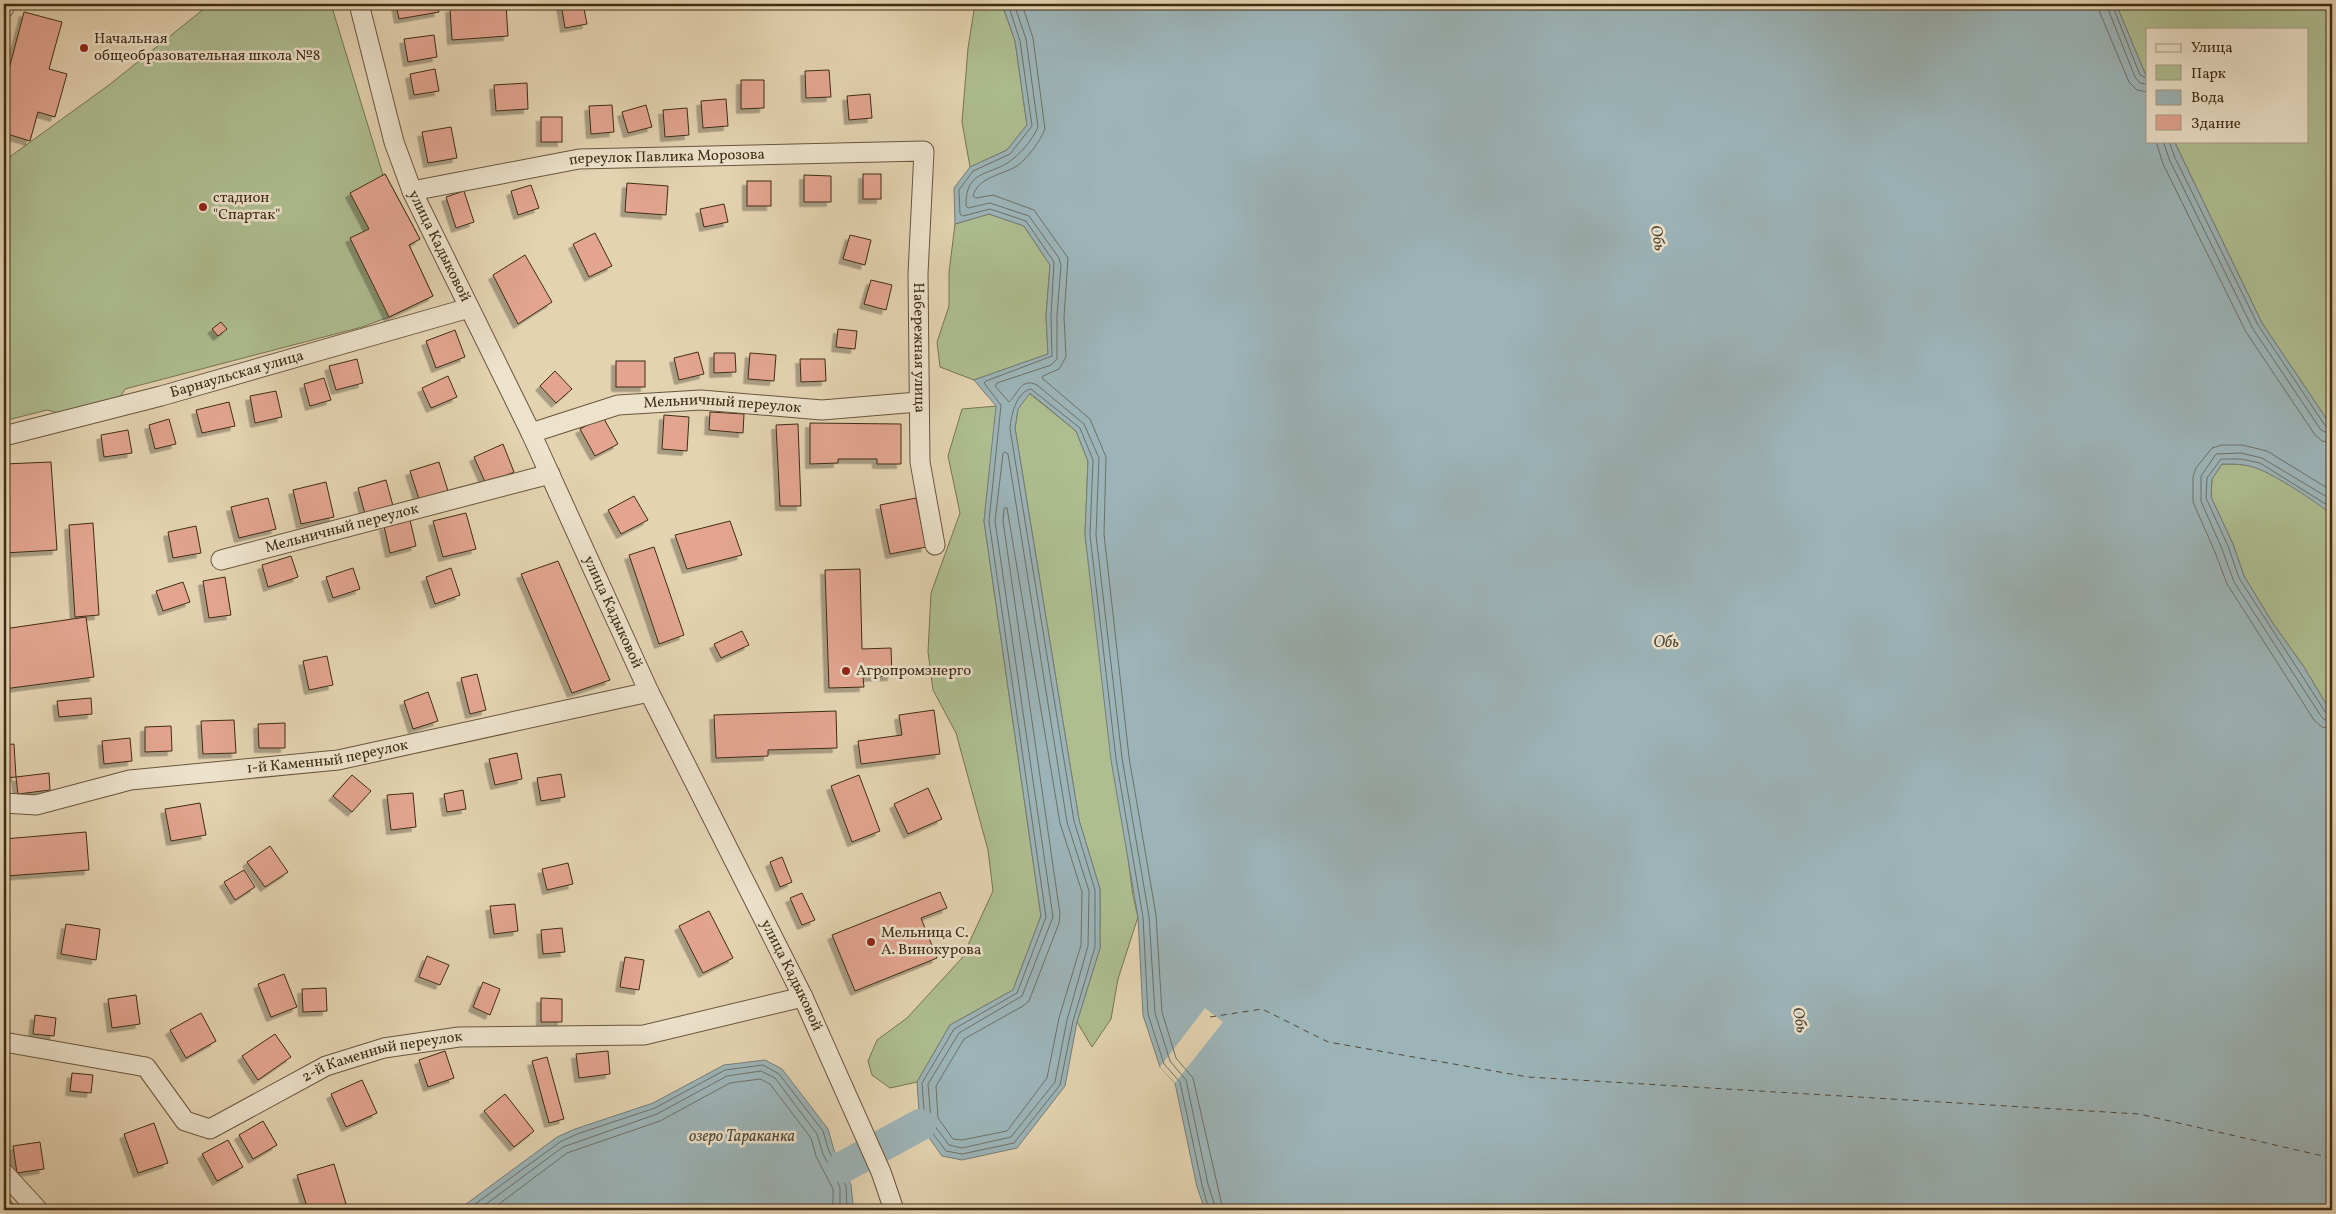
<svg xmlns="http://www.w3.org/2000/svg" width="2336" height="1214" font-family="Vollkorn,serif">
<defs>
<filter id="shadow"><feDropShadow dx="-4.5" dy="4.5" stdDeviation="0" flood-color="#0004"/></filter>
</defs>
<rect width="100%" height="100%" fill="#e4d3b1"/>
<filter id="stains"><feTurbulence type="fractalNoise" baseFrequency=".004" numOctaves="4"/><feColorMatrix values="0 0 0 0 .2 0 0 0 0 .09 0 0 0 0 .02 0 0 0 .5 -.17"/></filter>
<radialGradient id="worn" r=".72"><stop offset=".6" stop-color="#630" stop-opacity="0"/><stop offset="1" stop-color="#630" stop-opacity=".3"/></radialGradient>
<g fill="#aebe91" stroke="#767553">
<path d="M210,4H331L383,175L385,174L420,239L409,245L433,296L389,317L362,327L125,389L119,399L62,414L47,410L4,421V161L109,85Z"/>
<path d="M975,4H1002L1015,41L1027,125L1007,150L970,167L962,122L968,48Z"/>
<path d="M2116,4H2332V427L2262,323L2174,141H2307V29H2147V78Z"/>
<path d="M989,214L1024,226L1050,265L1046,316L1048,354L974,380L940,367L937,342L949,306V273L955,224Z"/>
<path d="M1029,393L1076,431L1088,461L1085,535L1133,896L1138,917L1118,979L1111,1019L1092,1047L1077,1022L1100,948V889L1079,820L1015,428L1018,409Z"/>
<path d="M997,406L984,521L1041,916L1013,990L950,1025L917,1082L890,1088L872,1075L868,1061L877,1040L907,1018L962,958L993,891L988,850L956,733L933,690L928,652L931,593L960,513L948,456L962,409Z"/>
<path d="M2222,464C2234,464 2245,464 2257,468C2274,474 2318,502 2332,515V714L2304,667L2272,622L2244,576L2233,544L2211,497L2212,479Z"/>
</g>
<g fill="#9cb4b8" stroke="#767e77">
<path d="M1002,4H2116L2147,78V141H2174L2262,323L2332,427V515C2318,503 2274,474 2256,468C2245,464 2234,464 2222,464L2212,479L2211,497L2233,544L2244,576L2272,622L2304,667L2332,714V1210H1205L1197,1187L1175,1083L1160,1067L1143,1015L1138,917L1111,760L1085,535L1088,461L1076,431L1030,393L1018,409L1015,428L1079,820L1100,889V948L1077,1022L1065,1086L1017,1148L962,1160L942,1156L920,1125L917,1082L950,1025L1013,990L1041,916L984,521L996,406L974,380L1048,354L1046,316L1050,265L1024,226L989,214L955,224L954,188L970,167L1007,150L1027,125L1015,41Z"/>
<path d="M765,1060L782,1069L828,1129L834,1150L851,1185L853,1204L851,1210H458L557,1137L575,1129L653,1103L724,1065Z"/>
</g>
<path fill="#e4d3b1" d="M1205,1008L1223,1022L1175,1083L1160,1067Z"/>
<g fill="none" stroke-linecap="round" stroke-linejoin="round">
<g stroke="#6d7066" stroke-width="1">
<path d="M1008,4L1020,41L1032,126L1010,154L973,171L959,190L960,214L963,216L990,209L1026,221L1054,262L1051,316L1052,356L986,381L984,383L1001,405L989,521L1046,917L1017,993L954,1029L922,1083L925,1123L946,1151L962,1154L1014,1143L1060,1085L1073,1021L1095,947V890L1074,821L1010,429C1011,416 1016,392 1031,389L1080,428L1093,460L1090,535L1116,759L1143,917L1148,1014L1164,1064L1180,1082L1202,1185L1209,1210"/>
<path d="M1014,4L1026,39L1038,127C1034,137 1023,151 1014,158C993,177 965,167 966,206L968,208L990,203L1029,216L1059,258L1061,265L1057,316V359L1051,365L997,383L995,386L1009,402C1018,394 1021,377 1037,385L1084,424L1099,458L1096,535L1122,758L1149,916L1155,1013L1170,1061L1186,1080L1208,1184L1216,1210"/>
<path d="M1022,4L1033,38L1045,129C1041,140 1027,159 1017,166C1002,175 978,177 973,196L976,198L993,195L1034,210L1068,258L1064,317L1066,357L1059,369L1043,376L1042,378L1090,419L1106,457L1104,534L1129,757L1156,915L1162,1012L1176,1058L1193,1078L1223,1210"/>
<path d="M2098,4L2100,13L2129,82L2137,90L2147,92"/>
<path d="M2106,4L2135,77L2140,83L2147,84"/>
<path d="M2112,4L2140,75L2147,78"/>
<path d="M2156,141L2163,164L2246,332L2315,435L2322,441L2332,443"/>
<path d="M2163,141L2170,161L2253,329L2321,430L2332,435"/>
<path d="M2169,141L2175,158L2258,325L2326,427L2332,429"/>
<path d="M1005,452L1008,454L1067,822L1089,891L1088,946L1067,1020L1055,1082L1011,1137L962,1148L949,1145L931,1121L928,1084L959,1033L1022,996L1053,917L995,521L1003,454Z"/>
<path d="M2332,491L2267,451L2242,445H2222L2212,448L2196,468L2193,477V502L2215,552L2227,584L2314,720L2322,727L2332,729"/>
<path d="M2332,500L2262,458L2241,453L2216,454L2201,476V501L2222,549L2234,582L2321,716L2325,720L2332,722"/>
<path d="M1007,508L1060,823L1082,892L1081,945L1059,1018L1047,1078L1007,1131L962,1140L953,1139L938,1118L936,1086L964,1039L1023,1006L1029,1001L1059,923L1060,914L1003,521L1004,509Z"/>
<path d="M2332,508L2260,463L2241,459H2221L2207,478L2206,498L2228,546L2239,578L2326,713L2332,715"/>
<path d="M467,1210L560,1142L577,1134L655,1108L725,1070L763,1065L779,1074L823,1131L829,1151L846,1186L847,1210"/>
<path d="M478,1210L563,1147L657,1114L727,1076L761,1071L775,1078L817,1134L823,1154L840,1187V1210"/>
<path d="M491,1210L567,1153L660,1121L730,1083L760,1079L770,1084L811,1138L816,1156L833,1189V1210"/>
</g>
<path stroke="#9cb4b8" stroke-width="32" d="M843,1167L920,1125"/>
<path stroke="#514736" stroke-width="1" stroke-dasharray="6 5" stroke-linecap="butt" d="M1210,1017L1262,1009L1328,1042L1528,1077L2139,1114L2332,1158"/>
</g>
<g fill="#e3a590" stroke="#3e2c15" filter="url(#shadow)">
<path d="M396,4H437L439,12L399,19Z"/>
<path d="M506,4L508,36L452,40L450,8Z"/>
<path d="M561,4H583L587,24L565,28Z"/>
<path d="M24,12L62,22L49,69L67,74L55,117L38,112L30,141L4,133V88Z"/>
<path d="M434,35L437,57L408,62L404,39Z"/>
<path d="M435,69L439,91L414,95L410,74Z"/>
<path d="M829,70L831,97L806,98L805,71Z"/>
<path d="M741,80H764V108L741,109Z"/>
<path d="M527,83L528,109L496,111L494,85Z"/>
<path d="M870,94L872,118L849,120L847,96Z"/>
<path d="M726,99L728,126L703,128L701,101Z"/>
<path d="M612,105L614,132L591,134L589,106Z"/>
<path d="M646,105L652,127L628,133L622,112Z"/>
<path d="M687,108L689,135L665,137L663,110Z"/>
<rect x="541" y="117" width="21" height="25"/>
<path d="M451,127L457,158L428,163L422,132Z"/>
<path d="M385,174L420,239L409,245L433,296L389,317L350,238L369,229L350,193Z"/>
<rect x="863" y="174" width="18" height="25"/>
<path d="M804,175L831,176V202H804Z"/>
<rect x="747" y="181" width="24" height="25"/>
<path d="M627,183L668,186L666,215L625,212Z"/>
<path d="M531,185L539,208L518,215L511,191Z"/>
<path d="M464,191L474,222L456,228L446,197Z"/>
<path d="M724,204L728,222L704,227L700,209Z"/>
<path d="M595,233L612,266L589,277L573,244Z"/>
<path d="M850,235L871,240L865,265L843,259Z"/>
<path d="M525,255L552,302L518,324L493,275Z"/>
<path d="M871,280L892,285L886,310L864,304Z"/>
<path d="M221,322L227,329L218,336L212,329Z"/>
<path d="M838,329L857,331L855,349L836,347Z"/>
<path d="M455,330L465,357L436,368L426,341Z"/>
<path d="M698,352L704,374L679,380L674,358Z"/>
<path d="M714,353H735L736,372L714,373Z"/>
<path d="M750,353L776,355L774,381L748,379Z"/>
<path d="M357,359L363,383L336,390L329,366Z"/>
<path d="M800,359H825L826,381L801,382Z"/>
<rect x="616" y="361" width="29" height="26"/>
<path d="M555,371L572,389L556,403L540,386Z"/>
<path d="M448,376L457,397L431,408L422,388Z"/>
<path d="M324,378L331,400L310,406L304,384Z"/>
<path d="M276,391L282,417L255,423L250,396Z"/>
<path d="M229,402L235,426L202,433L196,410Z"/>
<path d="M710,412L744,414L743,433L709,430Z"/>
<path d="M664,415L689,417L687,451L662,449Z"/>
<path d="M603,417L618,444L595,456L580,429Z"/>
<path d="M169,419L176,444L155,449L149,425Z"/>
<path d="M810,423L901,424V464H877V459H838V463L810,464Z"/>
<path d="M798,424L801,506H780L776,425Z"/>
<path d="M128,430L132,453L104,457L101,435Z"/>
<path d="M503,444L514,472L486,484L474,457Z"/>
<path d="M51,462L57,550L4,553V464Z"/>
<path d="M439,462L448,491L419,499L410,471Z"/>
<path d="M386,480L393,506L365,514L358,488Z"/>
<path d="M326,482L334,517L301,524L293,490Z"/>
<path d="M634,496L648,520L621,534L608,510Z"/>
<path d="M268,498L276,529L239,538L231,507Z"/>
<path d="M916,498L926,547L890,554L880,505Z"/>
<path d="M466,513L476,549L443,557L433,521Z"/>
<path d="M410,520L416,546L390,553L384,526Z"/>
<path d="M730,521L742,555L687,569L675,535Z"/>
<path d="M93,523L99,615L75,617L69,525Z"/>
<path d="M196,526L201,553L173,558L168,532Z"/>
<path d="M654,547L684,635L659,644L629,555Z"/>
<path d="M291,556L298,577L268,587L262,565Z"/>
<path d="M558,561L610,680L572,693L521,574Z"/>
<path d="M353,568L360,589L333,598L326,577Z"/>
<path d="M451,568L460,595L435,604L426,577Z"/>
<path d="M860,569L862,649L891,648L892,676L863,677L864,687L829,688L825,570Z"/>
<path d="M225,577L231,615L209,618L203,581Z"/>
<path d="M183,582L190,602L163,611L156,591Z"/>
<path d="M86,617L94,677L4,689V629Z"/>
<path d="M742,631L749,645L721,658L714,644Z"/>
<path d="M327,656L333,685L309,690L303,661Z"/>
<path d="M477,674L486,710L470,714L461,678Z"/>
<path d="M428,692L438,721L413,729L404,701Z"/>
<path d="M91,698L92,714L59,717L57,701Z"/>
<path d="M934,710L940,754L861,764L858,741L902,735L899,715Z"/>
<path d="M836,711L837,748L768,750V756L716,758L714,715Z"/>
<path d="M234,720L236,753L203,754L201,721Z"/>
<path d="M285,723V748H259L258,724Z"/>
<path d="M171,726L172,751L145,752V727Z"/>
<path d="M130,738L132,761L104,764L102,741Z"/>
<path d="M14,744L16,777L4,778V745Z"/>
<path d="M517,753L522,779L495,785L489,759Z"/>
<path d="M49,773L50,790L18,794L16,777Z"/>
<path d="M561,774L565,797L541,801L537,778Z"/>
<path d="M352,775L371,791L352,812L333,796Z"/>
<path d="M859,775L880,831L852,842L831,786Z"/>
<path d="M928,788L942,819L908,834L894,804Z"/>
<path d="M463,790L466,809L447,812L444,794Z"/>
<path d="M413,793L416,827L391,830L387,795Z"/>
<path d="M200,803L206,835L171,841L165,809Z"/>
<path d="M86,832L89,870L6,876L4,839Z"/>
<path d="M270,846L288,872L265,887L247,862Z"/>
<path d="M782,857L792,882L780,887L770,862Z"/>
<path d="M568,863L573,884L547,890L542,869Z"/>
<path d="M244,870L255,887L235,900L224,882Z"/>
<path d="M940,892L947,908L921,918L937,958L855,991L832,935Z"/>
<path d="M802,893L815,920L802,925L790,898Z"/>
<path d="M515,904L518,931L494,934L490,906Z"/>
<path d="M709,911L733,958L703,973L679,926Z"/>
<path d="M66,924L100,929L96,960L61,954Z"/>
<path d="M562,928L565,952L543,954L541,930Z"/>
<path d="M427,956L449,965L440,985L419,977Z"/>
<path d="M625,957L644,960L639,990L620,987Z"/>
<path d="M284,974L297,1007L271,1017L258,984Z"/>
<path d="M483,982L500,989L490,1015L473,1007Z"/>
<path d="M326,988L327,1011L303,1012L302,989Z"/>
<path d="M136,995L140,1024L112,1028L108,999Z"/>
<path d="M541,998L562,999V1022H541Z"/>
<path d="M201,1013L216,1041L186,1058L170,1030Z"/>
<path d="M35,1015L56,1018L54,1036L33,1034Z"/>
<path d="M275,1034L291,1057L258,1080L242,1056Z"/>
<path d="M445,1051L454,1078L428,1087L419,1060Z"/>
<path d="M608,1051L610,1074L579,1078L576,1054Z"/>
<path d="M547,1057L564,1119L549,1123L532,1061Z"/>
<path d="M72,1073L93,1075L91,1093L70,1091Z"/>
<path d="M362,1080L377,1113L346,1127L331,1094Z"/>
<path d="M505,1094L534,1131L514,1147L484,1111Z"/>
<path d="M263,1121L277,1145L253,1159L239,1135Z"/>
<path d="M154,1123L168,1163L138,1173L124,1134Z"/>
<path d="M228,1140L243,1167L217,1181L202,1154Z"/>
<path d="M40,1142L44,1169L17,1173L13,1146Z"/>
<path d="M334,1164L346,1204L326,1210H308L297,1175Z"/>
<path d="M4,1194L14,1205L8,1210H4Z"/>
</g>
<g fill="none" stroke-linecap="round" stroke-linejoin="round">
<g stroke="#68563c" stroke-width="21">
<g id="minor">
<path id="s1" d="M359,4L394,142L412,191L531,433L649,692L803,997L881,1172L894,1210"/>
<path d="M4,8L5,4"/>
<path id="s2" d="M412,191L579,159L924,151L918,274L920,462L935,545"/>
<path id="s3" d="M531,433L618,405L701,400L822,410L918,402"/>
<path id="s4" d="M4,436L161,396L469,308"/>
<path id="s5" d="M221,560L550,474"/>
<path id="s6" d="M4,803L36,805L130,780L338,760L649,692"/>
<path id="s7" d="M4,1042L146,1067L185,1121L210,1129L326,1066L384,1048L459,1037L644,1035L803,997"/>
<path d="M4,1173L38,1210"/>
</g>
</g>
<use href="#minor" stroke="#ede2cc" stroke-width="19"/>
</g>
<g fill="#8f2418" stroke="#ede2cc" stroke-width="2">
<circle cx="84" cy="48" r="5"/>
<circle cx="203" cy="207" r="5"/>
<circle cx="846" cy="671" r="5"/>
<circle cx="871" cy="942" r="5"/>
</g>
<g text-anchor="middle" dominant-baseline="central" stroke-width="5" stroke-linejoin="round" paint-order="stroke">
<g font-size="15" fill="#3e2c15" stroke="#ede2cc" text-anchor="start">
<text x="94" y="39">Начальная<tspan x="94" dy="17">общеобразовательная школа №8</tspan></text>
<text x="213" y="198">стадион<tspan x="213" dy="17">"Спартак"</tspan></text>
<text x="856" y="671">Агропромэнерго</text>
<text x="881" y="933">Мельница С.<tspan x="881" dy="17">А. Винокурова</tspan></text>
</g>
<g font-size="15" fill="#3e2c15" stroke="#ede2cc">
<text stroke="none"><textPath href="#s2" startOffset="258">переулок Павлика Морозова</textPath></text>
<text stroke="none"><textPath href="#s1" startOffset="256">улица Кадыковой</textPath></text>
<text stroke="none"><textPath href="#s2" startOffset="712">Набережная улица</textPath></text>
<text stroke="none"><textPath href="#s4" startOffset="241">Барнаульская улица</textPath></text>
<text stroke="none"><textPath href="#s3" startOffset="196">Мельничный переулок</textPath></text>
<text stroke="none"><textPath href="#s5" startOffset="125">Мельничный переулок</textPath></text>
<text stroke="none"><textPath href="#s1" startOffset="661">улица Кадыковой</textPath></text>
<text stroke="none"><textPath href="#s6" startOffset="328">1-й Каменный переулок</textPath></text>
<text stroke="none"><textPath href="#s1" startOffset="1066">улица Кадыковой</textPath></text>
<text stroke="none"><textPath href="#s7" startOffset="426">2-й Каменный переулок</textPath></text>
</g>
<g font-size="16" font-style="italic" fill="#514736" stroke="#ede2cc">
<text transform="translate(1657 238) rotate(80)">Обь</text>
<text x="1666" y="643">Обь</text>
<text transform="translate(1799 1020) rotate(80)">Обь</text>
<text x="742" y="1137">озеро Тараканка</text>
</g>
</g>
<rect width="2336" height="1214" fill="none" stroke="#e4d3b1" stroke-width="20"/>
<rect x="5" y="5" width="2326" height="1204" fill="none" stroke="#3e2c15" stroke-width="2.5"/>
<rect x="10" y="10" width="2316" height="1194" fill="none" stroke="#3e2c15"/>
<rect x="2146" y="28" width="162" height="115" fill="#ede2cc" stroke="#a79983"/>
<rect x="2156" y="44" width="25" height="8" fill="#ede2cc" stroke="#a79983"/>
<text x="2191" y="52" font-size="15" fill="#3e2c15">Улица</text>
<rect x="2156" y="65" width="25" height="15" fill="#aebe91" stroke="#a79983"/>
<text x="2191" y="78" font-size="15" fill="#3e2c15">Парк</text>
<rect x="2156" y="90" width="25" height="15" fill="#9cb4b8" stroke="#a79983"/>
<text x="2191" y="102" font-size="15" fill="#3e2c15">Вода</text>
<rect x="2156" y="115" width="25" height="15" fill="#e3a590" stroke="#a79983"/>
<text x="2191" y="128" font-size="15" fill="#3e2c15">Здание</text>
<rect width="100%" height="100%" filter="url(#stains)"/>
<rect width="100%" height="100%" fill="url(#worn)"/>
</svg>
